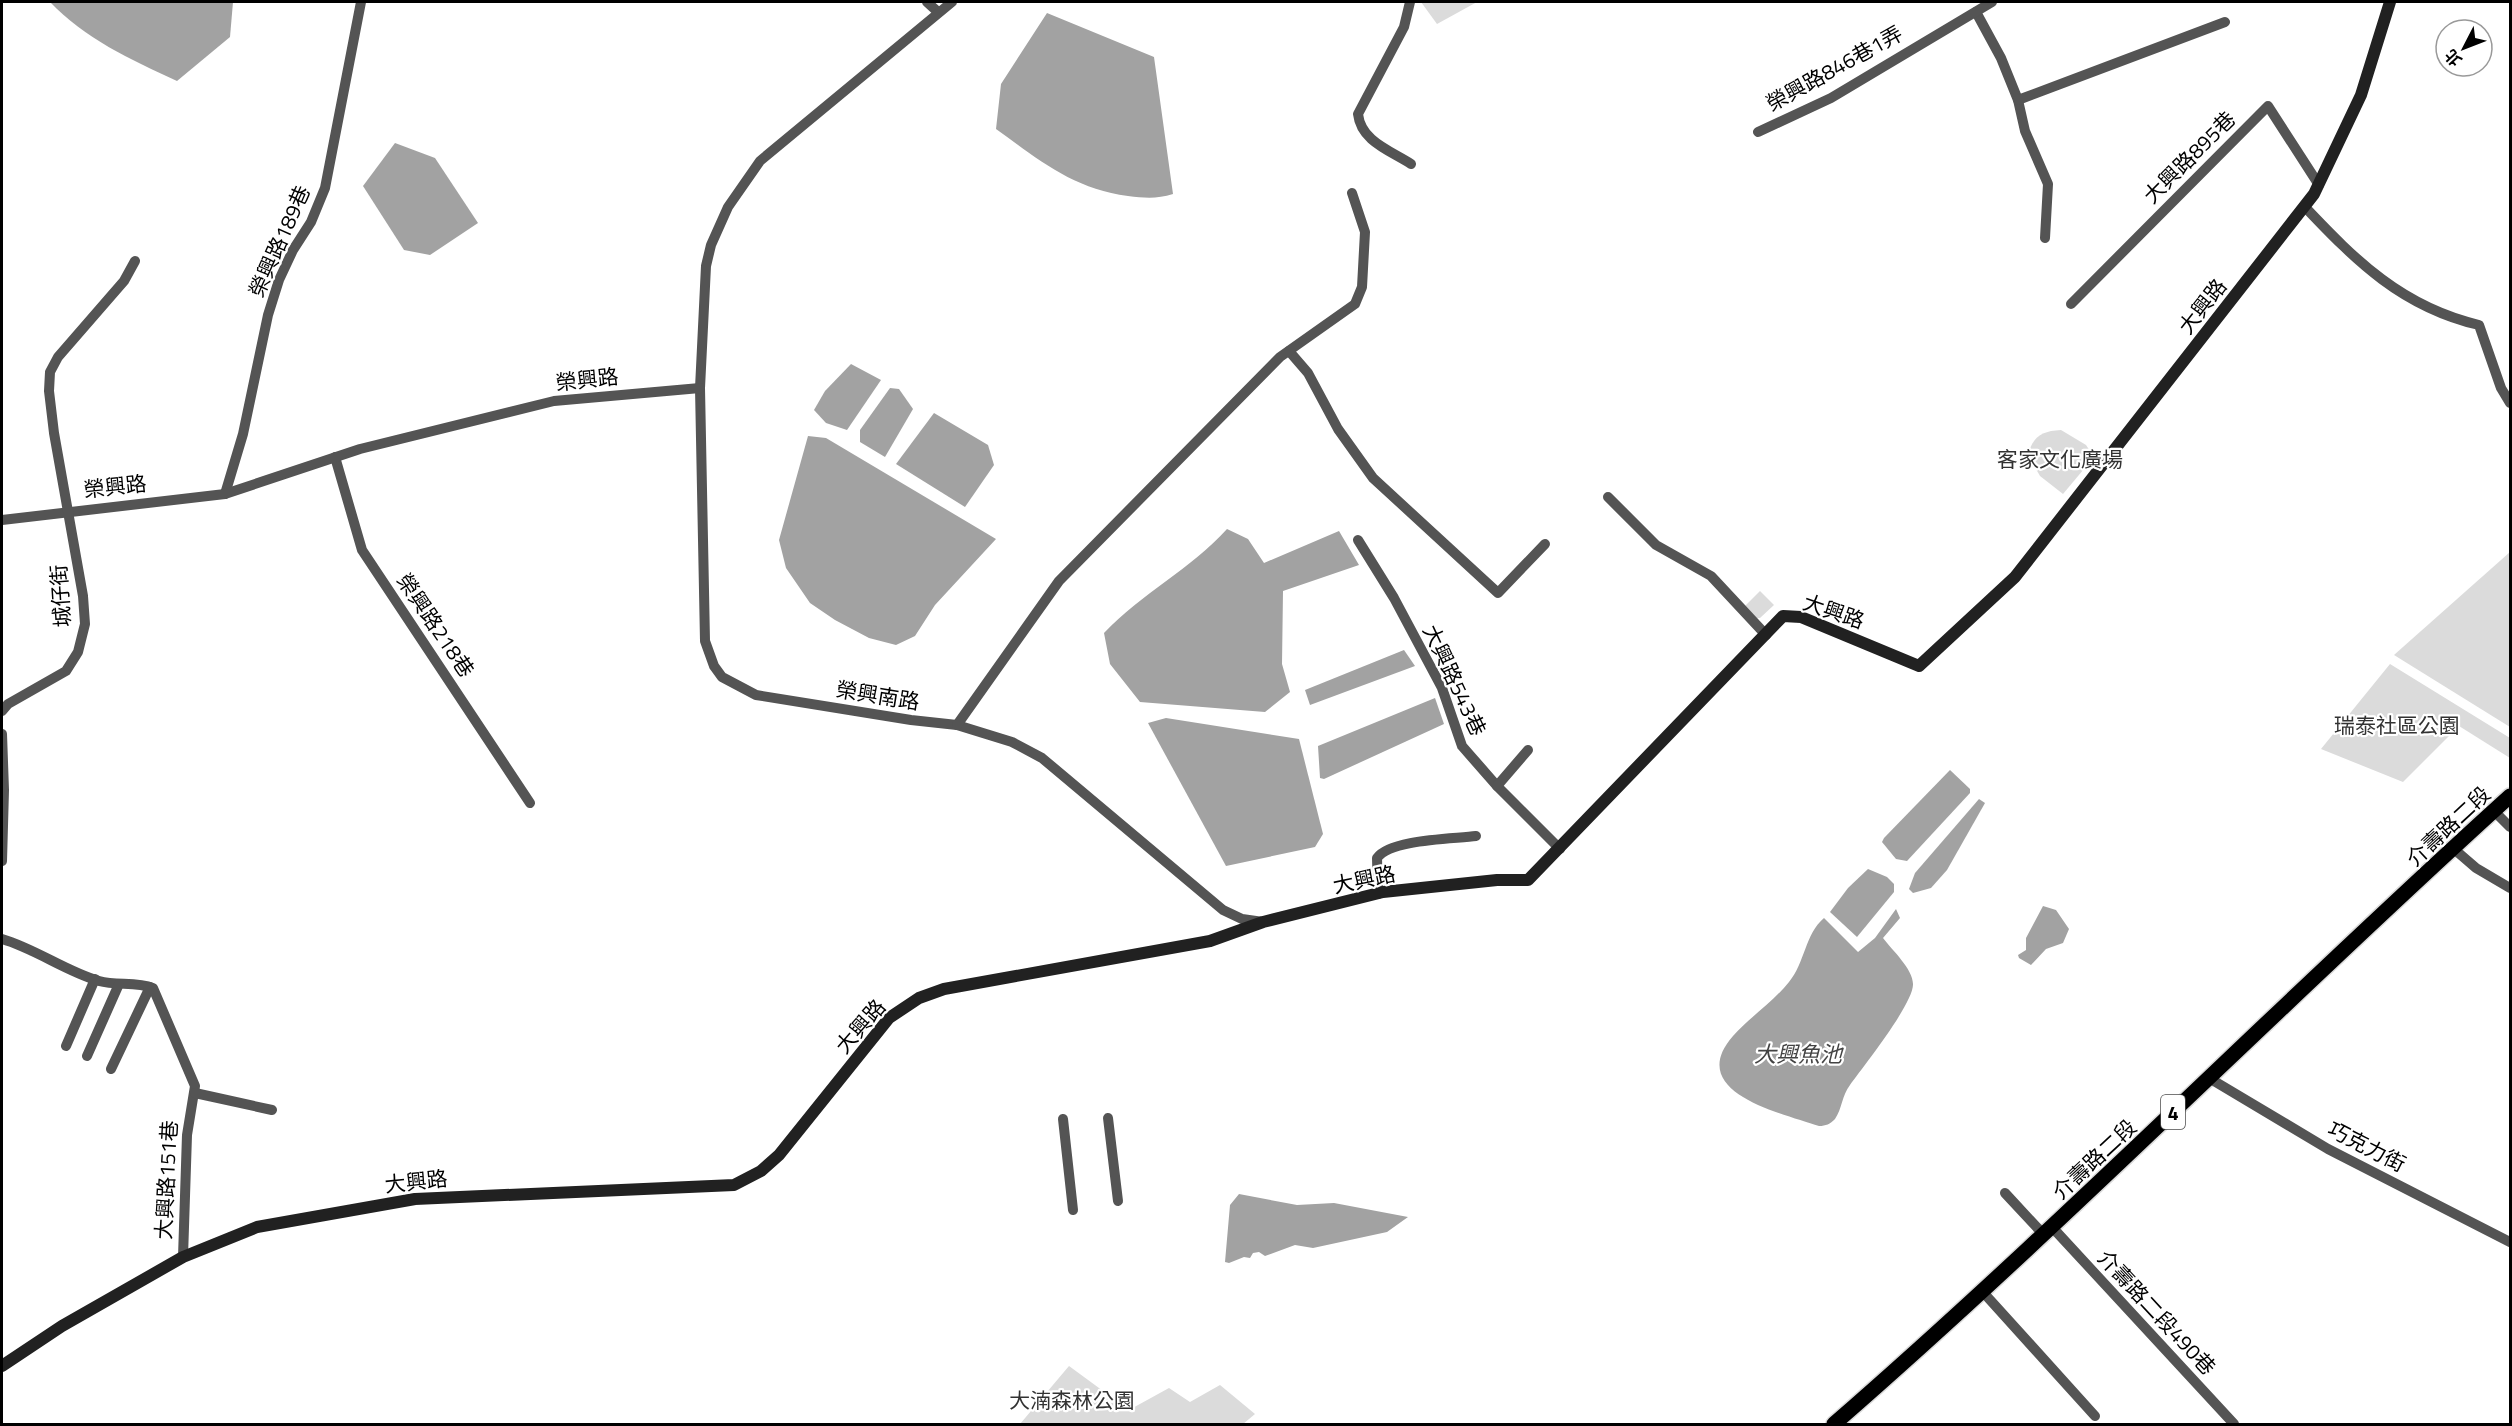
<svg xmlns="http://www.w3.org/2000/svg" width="2512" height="1426" font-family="'Titillium Web','Noto Sans TC',sans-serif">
<rect width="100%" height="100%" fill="#fff"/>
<g fill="#dbdbdb">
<path d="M1421,2H1477L1437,24Z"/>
<path d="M2061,430L2086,445L2094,457L2063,494L2040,476L2028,455C2033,436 2042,431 2061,430Z"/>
<path d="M2510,552V727L2394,655Z"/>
<path d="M1760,591L1774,605L1760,618H1757L1745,606Z"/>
<path d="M2390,664L2510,738V758L2459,726L2403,782L2321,749Z"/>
<path d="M1069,1366L1129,1410L1169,1388L1190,1402L1220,1385L1255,1414L1243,1424H1020Z"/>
</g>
<g fill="#a2a2a2">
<path d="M50,2H233L230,37L177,81C131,60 84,38 50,2Z"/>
<path d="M1047,13L1154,57L1173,194C1157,199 1145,198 1128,196C1073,189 1039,160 996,129L1001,84Z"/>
<path d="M395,143L435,158L478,223L430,255L404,250L363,186Z"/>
<path d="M851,364L881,380L847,430L826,423L814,410L825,391Z"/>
<path d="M890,388L899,389L913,409L885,457L860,442V430Z"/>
<path d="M934,413L988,445L994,465L965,507L896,464Z"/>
<path d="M808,436L826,438L996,539L935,605L915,636L896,645L869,638L835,620L810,603L786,568L779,540Z"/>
<path d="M1227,529L1248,539L1264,563L1339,531L1359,565L1283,591L1282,664L1290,692L1265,712L1140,702L1110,664L1104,633C1142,593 1191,569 1227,529Z"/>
<path d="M1404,650L1415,666L1310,705L1305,690Z"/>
<path d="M1435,698L1444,724L1324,779L1320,778L1318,746Z"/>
<path d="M1166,718L1299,739L1323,834L1315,847L1226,866L1148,723Z"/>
<path d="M1950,770L1970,789V793L1907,861L1896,859L1882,842L1884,838Z"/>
<path d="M1979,799L1985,803L1947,870L1931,888L1913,893L1909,889L1915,873Z"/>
<path d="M1868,869L1887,877L1894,884V892L1857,937L1830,912L1848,888Z"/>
<path d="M2043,906L2056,910L2069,929L2063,943L2046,949L2031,965L2019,958L2018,955L2026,950V938Z"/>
<path d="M1896,909L1900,918L1883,938C1892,950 1913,969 1913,984C1914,1003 1863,1067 1850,1085C1842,1095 1842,1109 1835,1119C1830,1124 1826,1126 1819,1126C1781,1113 1684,1092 1733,1036C1750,1017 1773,1002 1789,982C1805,963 1805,934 1824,918L1858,952L1875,938Z"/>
<path d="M1239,1194L1297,1205L1334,1203L1408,1217L1387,1232L1313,1248L1295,1245L1265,1256L1259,1252L1253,1253L1250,1258L1244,1257L1229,1263L1225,1262L1230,1205Z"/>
</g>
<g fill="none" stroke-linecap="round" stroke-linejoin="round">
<g stroke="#dbdbdb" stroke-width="18">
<path id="primary" d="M1834,1424C2066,1222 2282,1002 2510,796"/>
</g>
<g stroke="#545454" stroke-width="10">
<path d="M927,2L938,12"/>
<path d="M952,2L760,161L728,207L711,245L706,266L700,388L705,641L714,666L722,677L756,695L911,720L957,725L1012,742L1042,758L1223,910L1242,919L1263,922"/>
<path d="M1410,2L1404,27L1358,114C1361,141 1389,150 1411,164"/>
<path d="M1976,12L2001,58L2018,100L2025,131L2048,184L2045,238"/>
<path d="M2018,100L2225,22"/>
<path d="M1758,132L1831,98L1992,2"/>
<path d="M2304,206C2356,261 2402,307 2479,325L2501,388L2510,403"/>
<path d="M2071,304L2268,106L2319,185"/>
<path d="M1289,351L1308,373L1338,429L1373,478L1498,593L1545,544"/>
<path d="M335,457L362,550L530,803"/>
<path d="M225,494L243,434L268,315L279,280L293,250L311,222L325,188L361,2"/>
<path d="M1608,497L1656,545L1711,576L1766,635"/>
<path d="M2,520L225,494L360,449L554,401L700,388"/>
<path d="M1358,540L1394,598L1442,688L1462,746L1497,786L1560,849"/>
<path d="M2,711L8,704L66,671L78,652L85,624L83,596L54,433L49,391L50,372L58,357L124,281L135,261"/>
<path d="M957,725L1059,581L1280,357L1355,304L1362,287L1365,232L1352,193"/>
<path d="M2,734L4,790L2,861"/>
<path d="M1497,786L1528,750"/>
<path d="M2494,811L2510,827"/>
<path d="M2454,849L2476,868L2510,888"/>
<path d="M1378,894L1377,858C1390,839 1454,839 1476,836"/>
<path d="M2,939C36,949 65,971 99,981C117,986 136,981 153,988L195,1086L187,1135L183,1257"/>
<path d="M66,1046L95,979"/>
<path d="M87,1056L119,984"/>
<path d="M111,1069L150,987"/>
<path d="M2209,1078L2328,1149L2510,1242"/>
<path d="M195,1093L272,1110"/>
<path d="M1108,1118L1118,1201"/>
<path d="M1063,1119L1073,1210"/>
<path d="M2005,1193L2044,1235"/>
<path d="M2052,1227L2234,1424"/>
<path d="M1982,1291L2095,1416"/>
</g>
<path stroke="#212121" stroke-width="12" d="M2,1366L62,1326L183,1257L257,1227L415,1199L734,1185L761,1171L779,1155L889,1018L919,998L944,989L1210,941L1263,922L1383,892L1497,880H1528L1783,616L1801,617L1919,666L2015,577L2314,194L2361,95L2390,2"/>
<use href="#primary" stroke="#000" stroke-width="15"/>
</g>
<g text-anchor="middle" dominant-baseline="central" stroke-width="4.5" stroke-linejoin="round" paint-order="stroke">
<rect fill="#fff" stroke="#4c4c4c" stroke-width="1.5" x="2161" y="1095" width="24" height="34" rx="4.5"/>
<g font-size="20" font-weight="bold" fill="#000">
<text x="2173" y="1112">4</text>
</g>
<g font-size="21" fill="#000" stroke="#fff">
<text transform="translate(1834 68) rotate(-29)">榮興路846巷1弄</text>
<text transform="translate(2189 157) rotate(-45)">大興路895巷</text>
<text transform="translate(279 241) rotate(-66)">榮興路189巷</text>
<text transform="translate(2202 306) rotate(-52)">大興路</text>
<text transform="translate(587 379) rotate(-6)">榮興路</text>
<text transform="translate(115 486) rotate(-6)">榮興路</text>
<text transform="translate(60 596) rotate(-94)">城仔街</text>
<text transform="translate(1834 611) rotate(19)">大興路</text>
<text transform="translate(436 625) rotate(56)">榮興路218巷</text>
<text transform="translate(1455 680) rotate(65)">大興路543巷</text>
<text transform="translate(878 695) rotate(9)">榮興南路</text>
<text transform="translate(2448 826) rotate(-43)">介壽路二段</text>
<text transform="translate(1364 879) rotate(-12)">大興路</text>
<text transform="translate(860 1026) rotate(-49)">大興路</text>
<text transform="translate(2367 1146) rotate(27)">巧克力街</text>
<text transform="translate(2094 1159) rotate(-43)">介壽路二段</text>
<text transform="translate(166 1180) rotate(-87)">大興路151巷</text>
<text transform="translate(416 1181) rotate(-6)">大興路</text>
<text transform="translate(2157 1312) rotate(47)">介壽路二段490巷</text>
</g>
<g font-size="21" fill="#323232" stroke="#fff">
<text x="2060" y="459">客家文化廣場</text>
<text x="2397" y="725">瑞泰社區公園</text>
<text x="1072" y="1400">大湳森林公園</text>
</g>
<g font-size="22" font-style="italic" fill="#434343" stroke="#fff">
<text x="1798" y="1054">大興魚池</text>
</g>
</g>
<rect width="2512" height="1426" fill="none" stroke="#000000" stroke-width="6"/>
<g transform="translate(2464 48) rotate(228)"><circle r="28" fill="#ffffff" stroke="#999999" stroke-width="1.5"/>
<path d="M0-4.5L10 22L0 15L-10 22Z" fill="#000000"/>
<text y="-9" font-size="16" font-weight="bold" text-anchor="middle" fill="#000000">北</text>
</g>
</svg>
